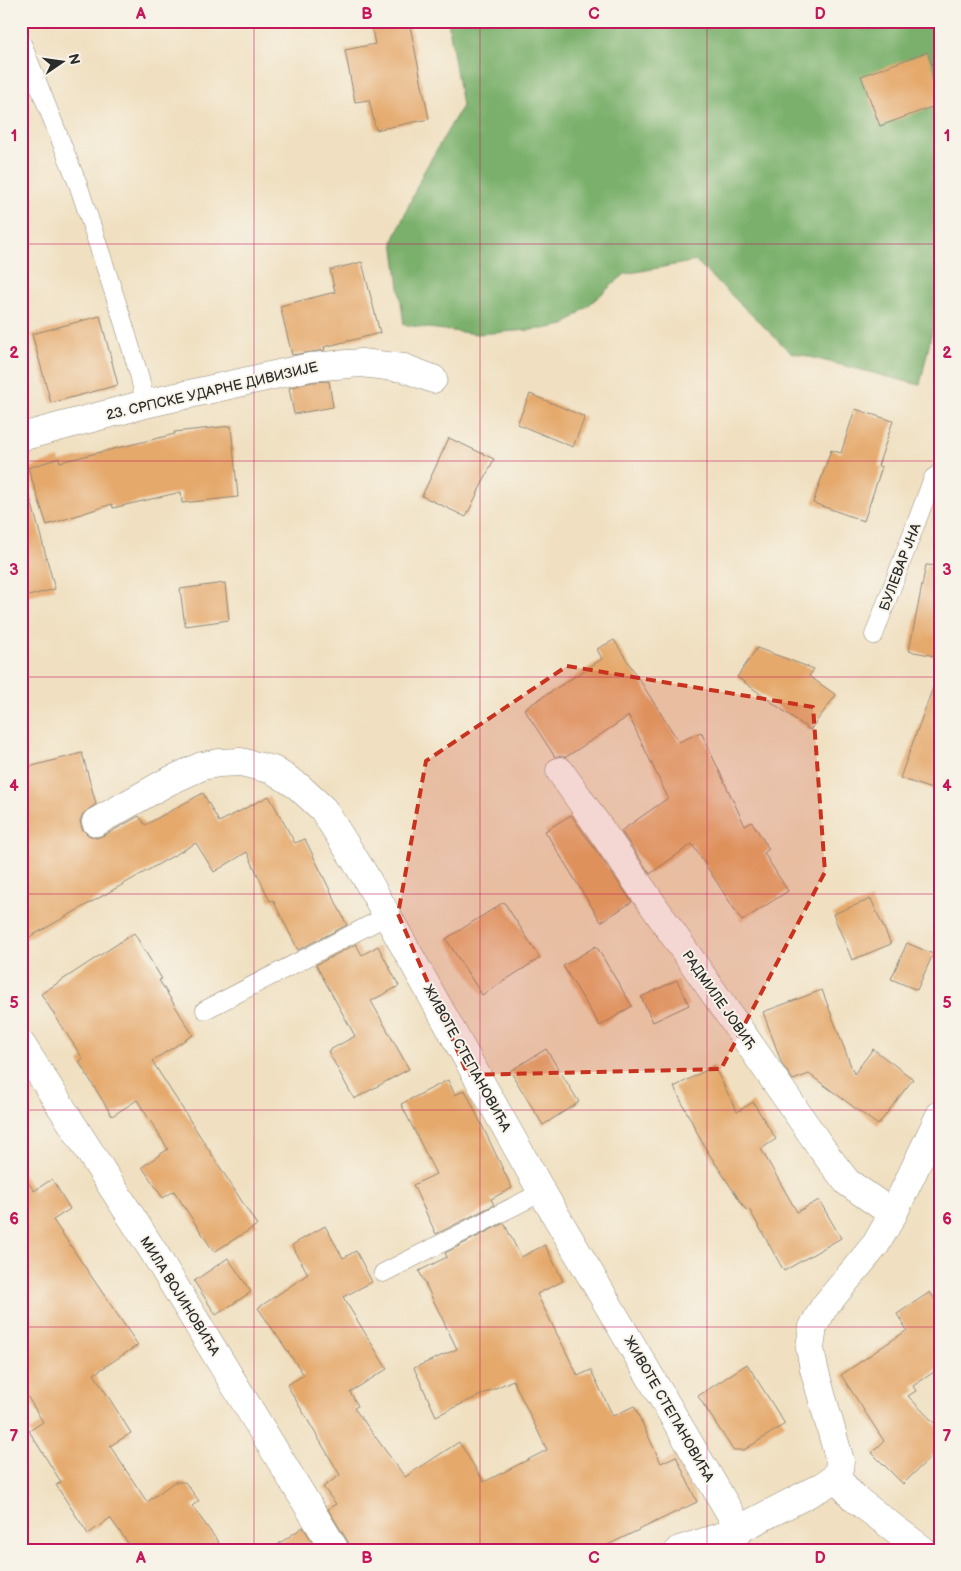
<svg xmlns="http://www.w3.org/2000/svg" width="961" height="1571" font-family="'Balsamiq Sans',sans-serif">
<rect width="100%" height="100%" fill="#f7f3e8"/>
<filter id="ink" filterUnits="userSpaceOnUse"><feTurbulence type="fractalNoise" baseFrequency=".02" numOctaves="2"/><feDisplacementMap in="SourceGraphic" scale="10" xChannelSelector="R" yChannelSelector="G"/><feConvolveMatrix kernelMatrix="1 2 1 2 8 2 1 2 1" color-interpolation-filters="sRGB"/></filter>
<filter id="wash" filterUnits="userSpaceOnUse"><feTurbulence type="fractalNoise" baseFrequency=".0096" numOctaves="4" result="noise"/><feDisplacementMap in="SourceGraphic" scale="20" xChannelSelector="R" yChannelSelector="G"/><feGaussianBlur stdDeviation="1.12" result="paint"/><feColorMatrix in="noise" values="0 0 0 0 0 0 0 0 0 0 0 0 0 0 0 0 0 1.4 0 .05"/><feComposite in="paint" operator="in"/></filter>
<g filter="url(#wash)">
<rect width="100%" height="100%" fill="#f0e0c1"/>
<path fill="#7ab06c" stroke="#526e4c" d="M448,21H940V314H936L920,385L790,352L696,261L625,274L565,325L542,329L477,334L404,325L393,241L423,173L462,106Z"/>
<g id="blocks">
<g fill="#e5a96c">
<path d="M370,21H409L429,119L376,130L369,100L355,102L345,50L375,44Z"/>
<path d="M927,52L940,86V104L880,126L861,76Z"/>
<path d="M362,262L380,333L324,347L325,350L292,355L280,306L335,292L330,270Z"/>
<path d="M100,316L118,385L51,403L32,334Z"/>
<path d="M329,381L333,407L294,414L289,388L312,382Z"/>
<path d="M530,394L585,417L573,447L517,424Z"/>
<path d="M855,409L893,421L878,466L882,467L864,521L813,503L831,450L841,453Z"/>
<path d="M231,426L238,497L182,503L181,492L113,508L112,504L47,525L28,468L59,458L60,462L175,434L174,432Z"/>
<path d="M449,438L494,459L466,517L422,496Z"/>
<path d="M30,497L55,589L21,598V498Z"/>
<path d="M926,565L940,566V657L909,651Z"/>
<path d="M225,583L229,620L185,626L180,589Z"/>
<path d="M614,640L679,742L701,732L745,826L752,822L769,849L764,853L788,891L742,921L692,844L650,874L621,831L668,798L629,716L566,757H555L524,709L602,659L597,649Z"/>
<path d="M757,648L814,669L809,676L836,695L810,730L737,677Z"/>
<path d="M936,679H940V792L900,778Z"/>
<path d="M82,753L96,804L83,814L80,821L82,829L88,835L96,838L105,835L139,816L145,825L203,793L219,822L269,796L295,843L305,839L347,925L298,950L273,900L270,901L247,852L214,872L196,843L21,942V769Z"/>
<path d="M571,815L632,902L601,922L545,831Z"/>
<path d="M871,899L891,944L852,960L833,914Z"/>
<path d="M504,902L540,958L482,995L446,939Z"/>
<path d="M134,933L162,979L159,980L193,1035L152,1061L257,1225L214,1252L174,1191L163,1198L142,1167L168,1149L137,1100L112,1116L79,1062L83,1059L41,994Z"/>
<path d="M907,943L933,954L917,990L891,979Z"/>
<path d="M356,944L362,955L378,946L399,986L371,1001L409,1069L354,1099L328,1051L355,1036L316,965Z"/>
<path d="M596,946L632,1006L600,1026L563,966Z"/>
<path d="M677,980L689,1005L653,1022L641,997Z"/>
<path d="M822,990L854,1074L873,1049L913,1079L878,1125L809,1074L793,1080L782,1064L763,1012Z"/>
<path d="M546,1049L579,1102L543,1125L510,1071Z"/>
<path d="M714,1066L737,1112L753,1102L776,1139L761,1149L797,1212L819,1200L841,1238L784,1271L749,1209L746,1210L704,1146L674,1087Z"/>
<path d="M448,1080L455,1095L465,1090L512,1188L491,1199L494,1205L436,1234L413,1185L436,1174L401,1104Z"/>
<path d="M21,1172L34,1191L52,1179L70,1209L53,1220L138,1345L94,1374L131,1433L110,1446L147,1502L174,1482H185L199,1501L192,1506L224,1550H133L110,1518L88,1534L56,1485L61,1482L29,1431L43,1422L21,1386Z"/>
<path d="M504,1223L521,1257L545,1245L563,1281L537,1294L578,1376L591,1370L613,1416L634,1406L661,1463L676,1456L697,1502L597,1550H351L348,1542L328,1509L336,1504L323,1487L340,1475L287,1385L304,1375L258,1308L308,1274L292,1245L325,1226L343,1258L356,1251L372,1282L343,1297L387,1369L350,1392L358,1406L354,1408L405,1477L459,1442L484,1482L547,1450L513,1380L436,1416L414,1368L457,1349L419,1271L447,1257L445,1253Z"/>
<path d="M228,1258L251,1292L216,1315L194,1281Z"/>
<path d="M930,1292L940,1307V1368L913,1386L916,1391L908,1396L940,1429V1448L903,1484L872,1453L884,1441L841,1375L907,1330L897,1314Z"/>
<path d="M747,1364L785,1424L744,1450H733L698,1396Z"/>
<path d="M303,1527L317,1550H270Z"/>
</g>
</g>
</g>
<g filter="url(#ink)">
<use href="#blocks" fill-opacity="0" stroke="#8e8676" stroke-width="1"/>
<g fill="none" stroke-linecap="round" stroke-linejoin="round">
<g stroke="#8e8676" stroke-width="19">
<g id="service">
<path d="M22,43L79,187L121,315L140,378L145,404"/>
<path d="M874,635L933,478L940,473"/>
<path d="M205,1010L387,916"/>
<path d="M383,1273L542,1192"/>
</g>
</g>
<g stroke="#8e8676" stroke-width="29">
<g id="minor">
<path d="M21,437L145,404L310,367L361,363L404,368L433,379"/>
<path d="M560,771L827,1156L847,1182L893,1214"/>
<path d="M96,822L167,782L202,766L219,763L241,762L273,770L298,786L323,809L365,876L542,1192L740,1530"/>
<path d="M21,1044L155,1254L335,1550"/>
<path d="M836,1477L854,1498L923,1550"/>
<path d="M679,1550L732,1533L821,1487L836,1477L839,1469L840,1461L814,1369L810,1348L813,1327L824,1307L876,1244L893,1214L940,1115"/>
</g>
</g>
<use href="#service" stroke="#fff" stroke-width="18"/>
<use href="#minor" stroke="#fff" stroke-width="28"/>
</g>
</g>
<path fill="#c8321e" fill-opacity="0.2" stroke="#c8321e" stroke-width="4" stroke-dasharray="10 6" stroke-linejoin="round" d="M567,666L813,707L825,872L721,1069L468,1075L398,914L426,761Z"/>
<path fill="none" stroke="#c2185b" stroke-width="1" stroke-opacity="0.55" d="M254,21V1550M480,21V1550M707,21V1550M21,244H940M21,461H940M21,677H940M21,894H940M21,1110H940M21,1327H940"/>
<g text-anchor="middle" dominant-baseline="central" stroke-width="4" stroke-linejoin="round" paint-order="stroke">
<g font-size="14" fill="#2b2b2b" stroke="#f7f3e8">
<text transform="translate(212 391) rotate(-13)">23. СРПСКЕ УДАРНЕ ДИВИЗИЈЕ</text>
<text transform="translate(900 567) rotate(-69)">БУЛЕВАР ЈНА</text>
<text transform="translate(719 1000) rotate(55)">РАДМИЛЕ ЈОВИЋ</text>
<text transform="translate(467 1058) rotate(61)">ЖИВОТЕ СТЕПАНОВИЋА</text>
<text transform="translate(180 1296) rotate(58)">МИЛА ВОЈИНОВИЋА</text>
<text transform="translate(669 1409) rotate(60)">ЖИВОТЕ СТЕПАНОВИЋА</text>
</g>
</g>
<rect width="961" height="1571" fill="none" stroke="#f7f3e8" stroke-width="55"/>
<g transform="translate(62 62) rotate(77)" stroke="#f7f3e8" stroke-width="4" paint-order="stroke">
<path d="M0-4L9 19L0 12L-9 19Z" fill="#2b2b2b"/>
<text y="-8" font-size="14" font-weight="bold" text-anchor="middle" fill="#2b2b2b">N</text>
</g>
<rect x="28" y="28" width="906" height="1516" fill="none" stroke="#c2185b" stroke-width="2"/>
<g font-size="16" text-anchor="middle" font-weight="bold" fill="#c2185b">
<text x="141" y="19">A</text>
<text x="367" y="19">B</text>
<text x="594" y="19">C</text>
<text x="820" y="19">D</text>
<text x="14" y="141">1</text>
<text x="947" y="141">1</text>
<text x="14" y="358">2</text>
<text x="947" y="358">2</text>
<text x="14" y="575">3</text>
<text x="947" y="575">3</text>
<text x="14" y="791">4</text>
<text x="947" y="791">4</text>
<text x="14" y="1008">5</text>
<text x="947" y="1008">5</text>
<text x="14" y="1224">6</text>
<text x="947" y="1224">6</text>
<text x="14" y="1441">7</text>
<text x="947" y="1441">7</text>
<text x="141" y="1563">A</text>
<text x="367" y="1563">B</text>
<text x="594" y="1563">C</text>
<text x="820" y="1563">D</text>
</g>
</svg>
